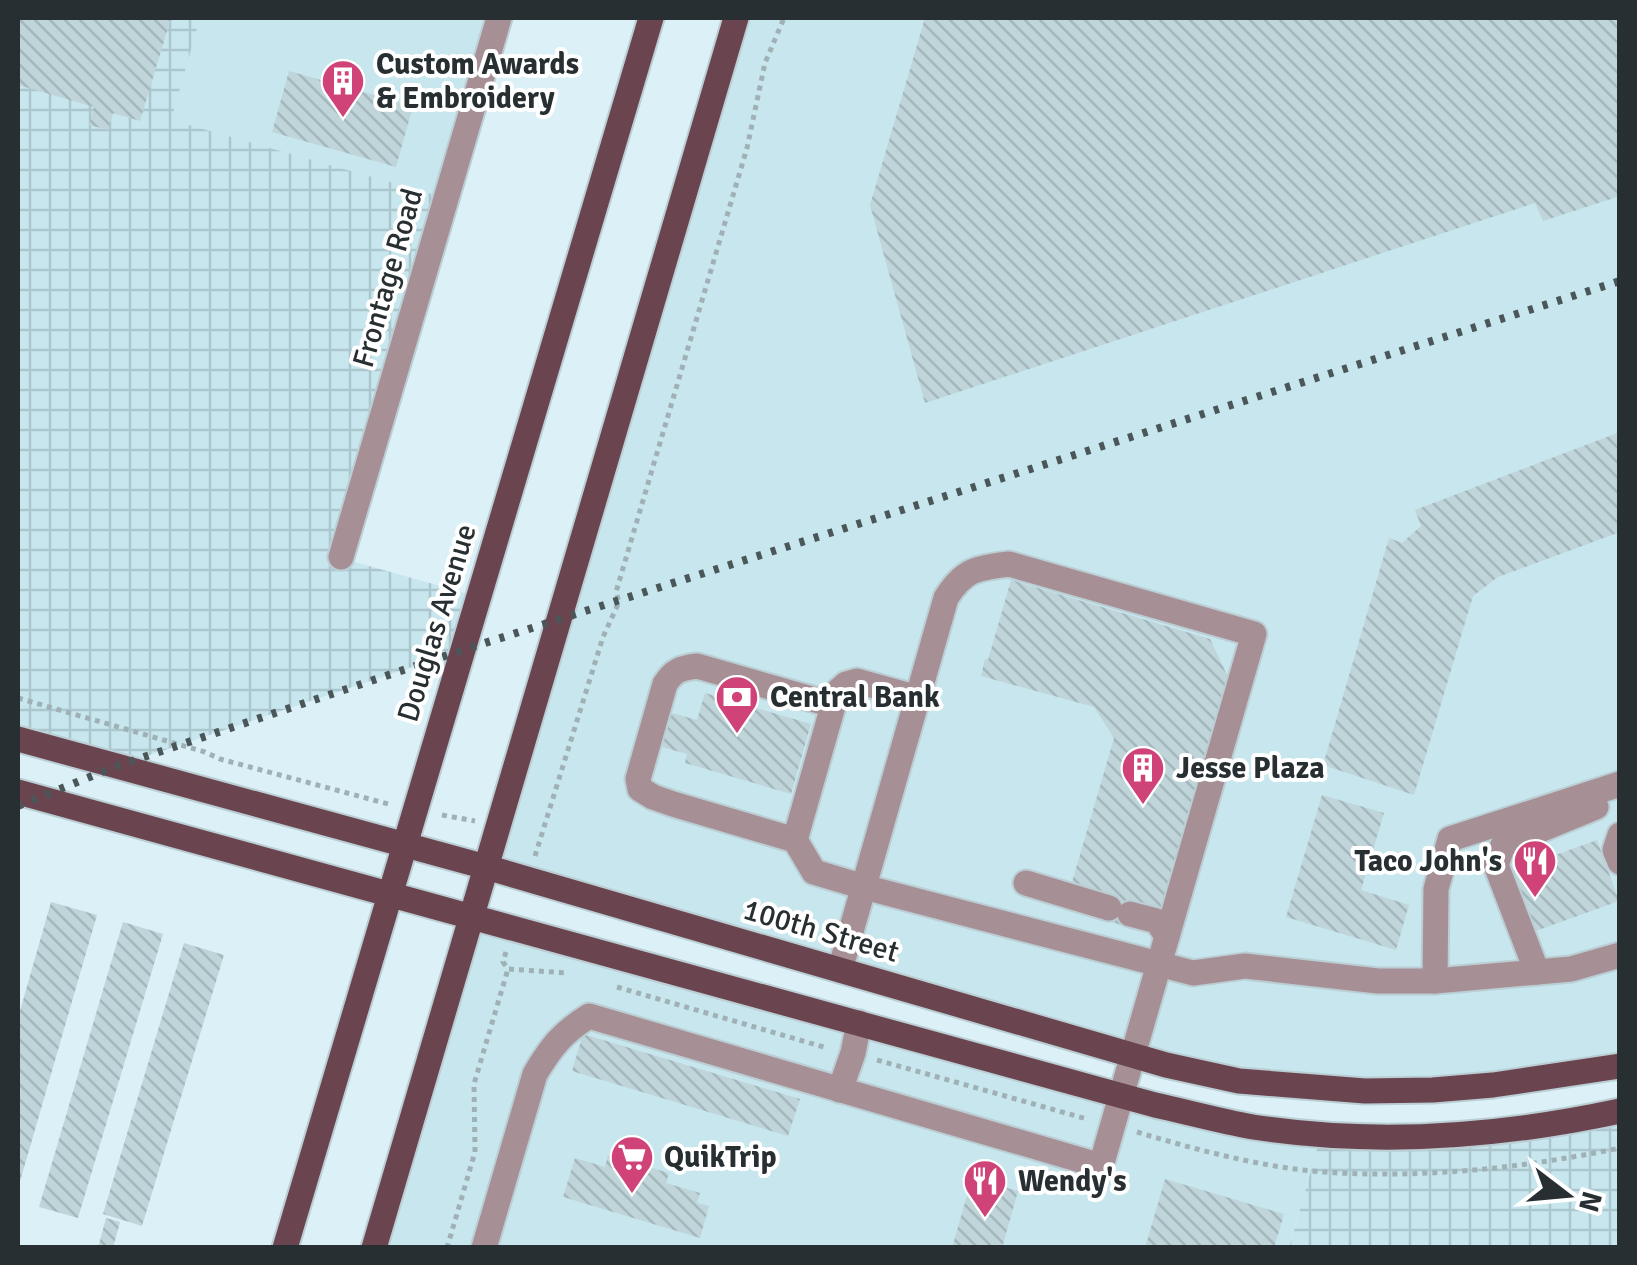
<svg xmlns="http://www.w3.org/2000/svg" width="1637" height="1265" font-family="Signika,sans-serif">
<defs>
<pattern id="industrial-grid" width="8" height="8" patternUnits="userSpaceOnUse" patternTransform="scale(2.5)"><rect width="8" height="8" fill="#c7e6ee"/><path d="M0 4h8M4 0v8" fill="none" stroke="#abc6cd"/></pattern>
<pattern id="building-back-hatch" width="6" height="6" patternUnits="userSpaceOnUse" patternTransform="scale(2.5)"><rect width="6" height="6" fill="#bfd5da"/><path d="M-1 5l2 2M0 0l6 6M5-1l2 2" fill="none" stroke="#a4b7bc"/></pattern>
</defs>
<rect width="100%" height="100%" fill="#dbf1f7"/>
<g fill="#c7e6ee">
<path d="M200,18H499L446,198L170,120Z"/>
<path d="M736,18H1619V1066L1558,1077L1239,1081L486,867Z"/>
<path d="M471,916L1321,1135L1289,1247L373,1248Z"/>
</g>
<g fill="url(#industrial-grid)">
<path d="M18,18H200L171,120L446,198L341,558L479,597L463,650L117,766L18,739Z"/>
<path d="M1619,1111V1247L1289,1248L1321,1135Z"/>
</g>
<g fill="url(#building-back-hatch)">
<path d="M18,18H171L140,121L113,113L108,130L89,125L94,107L18,85Z"/>
<path d="M925,18H1620V196L1543,221L1535,203L925,403L870,205Z"/>
<path d="M289,71L413,106L396,167L272,132Z"/>
<path d="M1620,432V532L1498,577L1473,596L1414,795L1323,765L1389,538L1402,543L1421,526L1415,510Z"/>
<path d="M1011,580L1210,639L1228,677L1162,911L1133,902L1126,926L1105,921L1112,895L1087,888L1085,894L1070,889L1114,738L1094,707L981,676L985,659L988,660Z"/>
<path d="M705,693L811,724L791,794L685,763L687,754L662,747L672,713L697,720Z"/>
<path d="M1322,795L1384,813L1361,890L1409,905L1396,950L1286,917Z"/>
<path d="M1597,840L1619,901L1533,932L1511,871Z"/>
<path d="M51,902L97,915L19,1185L18,1018Z"/>
<path d="M123,922L163,934L78,1218L39,1207Z"/>
<path d="M184,943L224,955L142,1226L103,1214Z"/>
<path d="M583,1034L800,1099L788,1136L572,1071Z"/>
<path d="M608,1155L669,1173L666,1183L700,1193L697,1203L709,1206L700,1238L563,1197L575,1158L605,1167Z"/>
<path d="M972,1178L1018,1191L1002,1248H952Z"/>
<path d="M1165,1179L1284,1214L1274,1248H1145Z"/>
<path d="M106,1218L120,1222L113,1248H98Z"/>
</g>
<g fill="none" stroke-linecap="round" stroke-linejoin="round">
<g stroke="#bbced4" stroke-width="29">
<g id="minor">
<path d="M341,557L499,18"/>
<path d="M833,705L697,666C681,668 674,670 665,684L638,779L640,789L653,797L673,804L795,840L814,872L864,887L1193,973L1245,966L1378,981H1435L1571,969L1620,955"/>
<path d="M1620,835L1615,850L1620,862"/>
<path d="M795,840L837,692L846,684L857,681L918,698"/>
<path d="M1026,883L1109,908"/>
<path d="M1130,914L1157,921L1167,936"/>
<path d="M1537,972L1496,865L1503,845L1596,807"/>
<path d="M1435,981L1436,889L1450,839L1620,784"/>
<path d="M840,1090L853,1053L859,1023"/>
<path d="M484,1248L535,1074C551,1047 562,1033 589,1016L1101,1166L1254,634L1009,564C977,568 964,569 946,598L840,970"/>
</g>
</g>
<g stroke="#bbced4" stroke-width="29">
<g id="major">
<path d="M18,739L486,867L1166,1065L1239,1081L1365,1091L1433,1090L1493,1085L1620,1066"/>
<path d="M18,792L1155,1105C1187,1112 1220,1121 1253,1127C1375,1146 1499,1137 1620,1111"/>
<path d="M285,1248L651,18"/>
<path d="M374,1248L736,18"/>
</g>
</g>
<g stroke="#a0b1b6" stroke-width="5" stroke-dasharray="5 5" stroke-linecap="butt">
<path d="M18,698L205,752L220,759L392,805"/>
<path d="M442,815L475,821"/>
<path d="M535,856L603,637L619,602L616,592L747,148L765,63L784,18"/>
<path d="M506,952L503,962L508,969L568,973"/>
<path d="M617,987L827,1048"/>
<path d="M877,1060L1087,1119"/>
<path d="M1137,1132C1197,1150 1261,1167 1323,1172C1422,1179 1523,1168 1620,1148"/>
<path d="M447,1248L475,1152L474,1084L508,969"/>
</g>
<use href="#minor" stroke="#a69096" stroke-width="25"/>
<use href="#major" stroke="#6a454f" stroke-width="25"/>
<path stroke="#4b5659" stroke-width="8" stroke-dasharray="5 10" stroke-linecap="butt" d="M18,806L117,766L463,650L1620,281"/>
</g>
<defs>
<g id="building-pin" transform="scale(2.25)"><path d="M0 17L-7.5 6A9.5 9.5 0 1 1 7.5 6Z" fill="#cf4378" stroke="#fff"/><path d="M-4-6H4V6H1V3H-1V6H-4ZM-2.5-4.3h1.7v1.8h-1.7ZM.8-4.3h1.7v1.8H.8ZM-2.5-1h1.7V.8h-1.7ZM.8-1h1.7V.8H.8Z" fill="#fff"/></g>
<g id="bank-pin" transform="scale(2.25)"><path d="M0 17L-7.5 6A9.5 9.5 0 1 1 7.5 6Z" fill="#cf4378" stroke="#fff"/><path d="M-6-4H6V4H-6ZM0-2.3a2.3 2.3 0 1 0 0 4.6a2.3 2.3 0 1 0 0-4.6Z" fill="#fff"/></g>
<g id="restaurant-pin" transform="scale(2.25)"><path d="M0 17L-7.5 6A9.5 9.5 0 1 1 7.5 6Z" fill="#cf4378" stroke="#fff"/><path d="M-5-6h1v4h1v-4h1v4h1v-4h1v5L-1.5 .5V6h-2V.5L-5-1ZM5-6V6H3V1.5H1.5Q1.5-4 5-6Z" fill="#fff"/></g>
<g id="supermarket-pin" transform="scale(2.25)"><path d="M0 17L-7.5 6A9.5 9.5 0 1 1 7.5 6Z" fill="#cf4378" stroke="#fff"/><path d="M-6-5.5h2.5l.6 2H6L4.5 2H-2.5L-4.4-4H-6ZM-1.5 3.2a1.3 1.3 0 1 0 .1 0ZM3 3.2a1.3 1.3 0 1 0 .1 0Z" fill="#fff"/></g>
</defs>
<g fill-rule="evenodd">
<use href="#building-pin" x="343" y="81"/>
<use href="#bank-pin" x="737" y="697"/>
<use href="#building-pin" x="1143" y="768"/>
<use href="#restaurant-pin" x="1535" y="861"/>
<use href="#supermarket-pin" x="632" y="1157"/>
<use href="#restaurant-pin" x="985" y="1181"/>
</g>
<g text-anchor="middle" dominant-baseline="central" stroke-width="8" stroke-linejoin="round" paint-order="stroke">
<g font-size="30" font-weight="bold" fill="#272f32" stroke="#fff" text-anchor="start">
<text x="376" y="64">Custom Awards<tspan x="376" dy="34">&amp; Embroidery</tspan></text>
<text x="770" y="697">Central Bank</text>
<text x="1176" y="768">Jesse Plaza</text>
<text x="1502" y="861" text-anchor="end">Taco John's</text>
<text x="664" y="1157">QuikTrip</text>
<text x="1018" y="1181">Wendy's</text>
</g>
<g font-size="30" fill="#272f32" stroke="#fff">
<text transform="translate(388 278) rotate(-74)">Frontage Road</text>
<text transform="translate(437 623) rotate(-73)">Douglas Avenue</text>
<text transform="translate(821 931) rotate(16)">100th Street</text>
</g>
</g>
<rect width="1637" height="1265" fill="none" stroke="#272f32" stroke-width="40"/>
<g transform="translate(1567 1195) rotate(106)" stroke="#ffffff" stroke-width="8" paint-order="stroke">
<path d="M0-8L18 38L0 25L-18 38Z" fill="#272f32"/>
<text y="-15" font-size="28" font-weight="bold" text-anchor="middle" fill="#272f32">N</text>
</g>
</svg>
